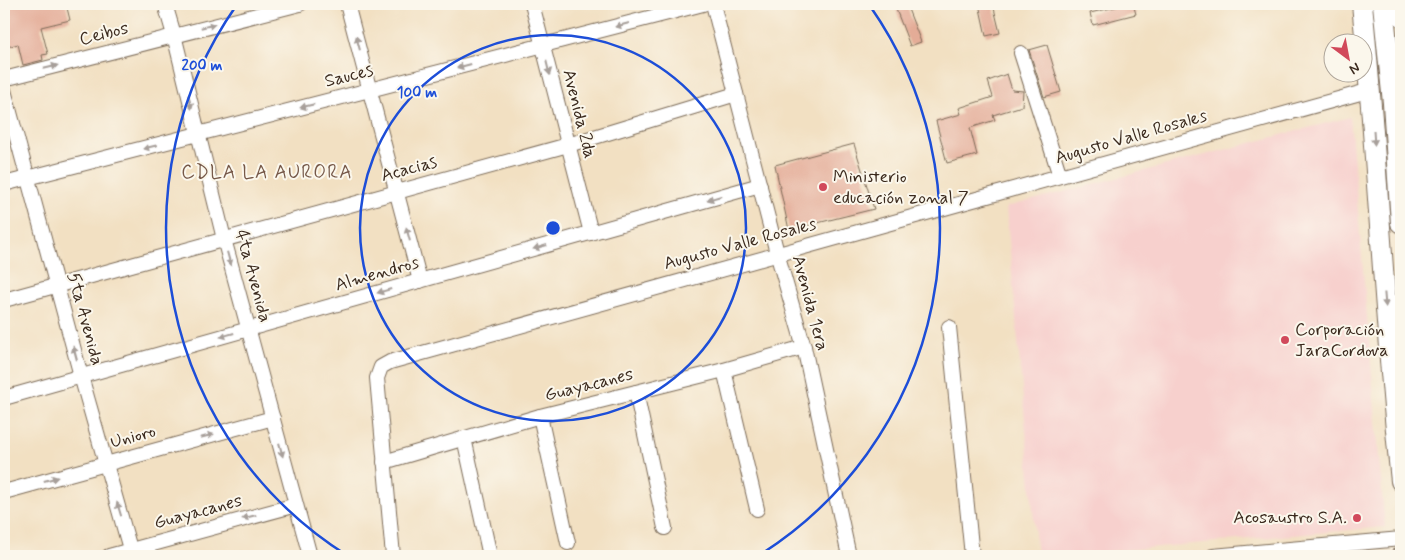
<svg xmlns="http://www.w3.org/2000/svg" width="1405" height="560" font-family="Mynerve,sans-serif">
<rect width="100%" height="100%" fill="#fbf7ec"/>
<filter id="ink" filterUnits="userSpaceOnUse"><feTurbulence type="fractalNoise" baseFrequency=".02" numOctaves="2"/><feDisplacementMap in="SourceGraphic" scale="10" xChannelSelector="R" yChannelSelector="G"/><feConvolveMatrix kernelMatrix="1 2 1 2 8 2 1 2 1" color-interpolation-filters="sRGB"/></filter>
<filter id="wash" filterUnits="userSpaceOnUse"><feTurbulence type="fractalNoise" baseFrequency=".0096" numOctaves="4" result="noise"/><feDisplacementMap in="SourceGraphic" scale="20" xChannelSelector="R" yChannelSelector="G"/><feGaussianBlur stdDeviation="1.12" result="paint"/><feColorMatrix in="noise" values="0 0 0 0 0 0 0 0 0 0 0 0 0 0 0 0 0 1.4 0 .05"/><feComposite in="paint" operator="in"/></filter>
<g filter="url(#wash)">
<rect width="100%" height="100%" fill="#f2e0c2"/>
<path fill="#f7d0cd" d="M1350,117L1385,527L1056,556H1037L1006,207Z"/>
<g id="blocks">
<g fill="#e4ac97">
<path d="M4,4H66L70,20L41,27L48,54L42,55L43,60L23,65L18,44L4,48Z"/>
<path d="M894,4H906L921,42L910,46Z"/>
<path d="M979,4H993L1000,33L986,36Z"/>
<path d="M1128,4H1133L1136,14L1093,25L1090,13Z"/>
<path d="M1047,45L1061,92L1044,97L1029,50Z"/>
<path d="M1007,74L1012,90L1023,91L1022,106L993,115L995,120L970,128L977,155L947,163L936,121L961,114L959,108L993,97L988,81Z"/>
<path d="M854,144L874,209L789,230L775,165Z"/>
</g>
</g>
</g>
<g filter="url(#ink)">
<use href="#blocks" fill-opacity="0" stroke="#7b6a57" stroke-width="1"/>
<g fill="none" stroke-linecap="round" stroke-linejoin="round">
<g stroke="#7b6a57" stroke-width="16">
<g id="minor">
<path d="M165,4L174,35L224,239L310,556"/>
<path d="M347,4L420,281"/>
<path d="M532,4L591,233"/>
<path d="M713,4L777,253L804,347L849,556"/>
<path d="M1021,53L1060,176"/>
<path d="M4,79L300,4"/>
<path d="M4,90L81,376L132,556"/>
<path d="M4,184L703,4"/>
<path d="M4,300L568,145L736,94"/>
<path d="M949,327L972,556"/>
<path d="M724,370L757,509"/>
<path d="M636,392L665,528"/>
<path d="M4,398L760,185"/>
<path d="M540,416L568,543"/>
<path d="M464,438L490,556"/>
<path d="M384,462L540,416L724,370L804,347"/>
<path d="M4,492L273,418"/>
<path d="M109,556L296,505"/>
<path d="M393,556L377,378L381,367L390,362C717,270 1044,181 1371,90"/>
<path d="M1213,556L1401,539"/>
<path d="M1397,556L1401,555"/>
</g>
</g>
<g stroke="#7b6a57" stroke-width="19">
<path id="tertiary" d="M1388,4L1401,17"/>
</g>
<g stroke="#7b6a57" stroke-width="22">
<g id="secondary">
<path d="M1362,4C1378,163 1384,322 1401,481"/>
<path d="M1383,4L1393,103L1401,223"/>
</g>
</g>
<use href="#minor" stroke="#fff" stroke-width="14"/>
<use href="#tertiary" stroke="#fff" stroke-width="18"/>
<use href="#secondary" stroke="#fff" stroke-width="20"/>
</g>
<defs><path id="oneway-solid" d="M-6-.8H1V-3.2L6.5 0L1 3.2V.8H-6Z" transform="scale(1.25)"/></defs>
<g fill="#a79f9a">
<use href="#oneway-solid" transform="translate(622 25) rotate(165)"/>
<use href="#oneway-solid" transform="translate(208 26) rotate(-14)"/>
<use href="#oneway-solid" transform="translate(358 43) rotate(-105)"/>
<use href="#oneway-solid" transform="translate(464 66) rotate(165)"/>
<use href="#oneway-solid" transform="translate(51 67) rotate(-14)"/>
<use href="#oneway-solid" transform="translate(548 68) rotate(76)"/>
<use href="#oneway-solid" transform="translate(190 102) rotate(77)"/>
<use href="#oneway-solid" transform="translate(307 106) rotate(166)"/>
<use href="#oneway-solid" transform="translate(1374 138) rotate(86)"/>
<use href="#oneway-solid" transform="translate(150 147) rotate(166)"/>
<use href="#oneway-solid" transform="translate(714 198) rotate(164)"/>
<use href="#oneway-solid" transform="translate(408 234) rotate(-105)"/>
<use href="#oneway-solid" transform="translate(540 247) rotate(164)"/>
<use href="#oneway-solid" transform="translate(229 259) rotate(75)"/>
<use href="#oneway-solid" transform="translate(384 291) rotate(164)"/>
<use href="#oneway-solid" transform="translate(1385 300) rotate(85)"/>
<use href="#oneway-solid" transform="translate(227 335) rotate(164)"/>
<use href="#oneway-solid" transform="translate(75 353) rotate(-105)"/>
<use href="#oneway-solid" transform="translate(207 436) rotate(-15)"/>
<use href="#oneway-solid" transform="translate(281 450) rotate(75)"/>
<use href="#oneway-solid" transform="translate(51 479) rotate(-15)"/>
<use href="#oneway-solid" transform="translate(119 509) rotate(-107)"/>
<use href="#oneway-solid" transform="translate(249 517) rotate(165)"/>
</g>
</g>
<g fill="none" stroke="#1d4ed8" stroke-width="2.5">
<circle cx="553" cy="228" r="193"/>
<path d="M348 556A387 387 0 0 1 236 6M870 6A387 387 0 0 1 758 556"/>
</g>
<g fill="#d1495b" stroke="#fbf7ec" stroke-width="2">
<circle cx="823" cy="187" r="5"/>
<circle cx="1285" cy="340" r="5"/>
<circle cx="1357" cy="518" r="5"/>
</g>
<g text-anchor="middle" dominant-baseline="central" stroke-width="4" stroke-linejoin="round" paint-order="stroke">
<g font-size="18" fill="#3b2a1e" stroke="#fbf7ec">
<text transform="translate(104 34) rotate(-14)">Ceibos</text>
<text transform="translate(349 76) rotate(-14)">Sauces</text>
<text transform="translate(579 114) rotate(76)">Avenida 2da</text>
<text transform="translate(1131 137) rotate(-16)">Augusto Valle Rosales</text>
<text transform="translate(409 169) rotate(-15)">Acacias</text>
<text transform="translate(740 244) rotate(-15)">Augusto Valle Rosales</text>
<text transform="translate(377 274) rotate(-16)">Almendros</text>
<text transform="translate(253 276) rotate(75)">4ta Avenida</text>
<text transform="translate(810 303) rotate(75)">Avenida 1era</text>
<text transform="translate(85 319) rotate(75)">5ta Avenida</text>
<text transform="translate(589 385) rotate(-14)">Guayacanes</text>
<text transform="translate(133 437) rotate(-15)">Unioro</text>
<text transform="translate(198 512) rotate(-15)">Guayacanes</text>
</g>
<g font-size="18" fill="#3b2a1e" stroke="#fbf7ec" text-anchor="start">
<text x="833" y="177">Ministerio<tspan x="833" dy="21">educación zonal 7</tspan></text>
<text x="1295" y="330">Corporación<tspan x="1295" dy="21">JaraCordova</tspan></text>
<text x="1347" y="518" text-anchor="end">Acosaustro S.A.</text>
</g>
<g font-size="19" letter-spacing="1" fill="#765848" stroke="#fbf7ec">
<text x="267" y="172">CDLA LA AURORA</text>
</g>
</g>
<circle cx="553" cy="228" r="8" fill="#1d4ed8" stroke="#fbf7ec" stroke-width="2.5"/>
<g font-size="15" text-anchor="middle" font-weight="bold" fill="#1d4ed8" stroke="#fbf7ec" stroke-width="4" stroke-linejoin="round" paint-order="stroke">
<text x="202" y="70">200 m</text>
<text x="417" y="97">100 m</text>
</g>
<rect width="1405" height="560" fill="none" stroke="#fbf7ec" stroke-width="20"/>
<g transform="translate(1348 58) rotate(148)"><circle r="24" fill="#fbf7ec" stroke="#aea59a"/>
<path d="M0-4L9 19L0 12L-9 19Z" fill="#d1495b"/>
<text y="-8" font-size="14" font-weight="bold" text-anchor="middle" fill="#3b2a1e">N</text>
</g>
</svg>
